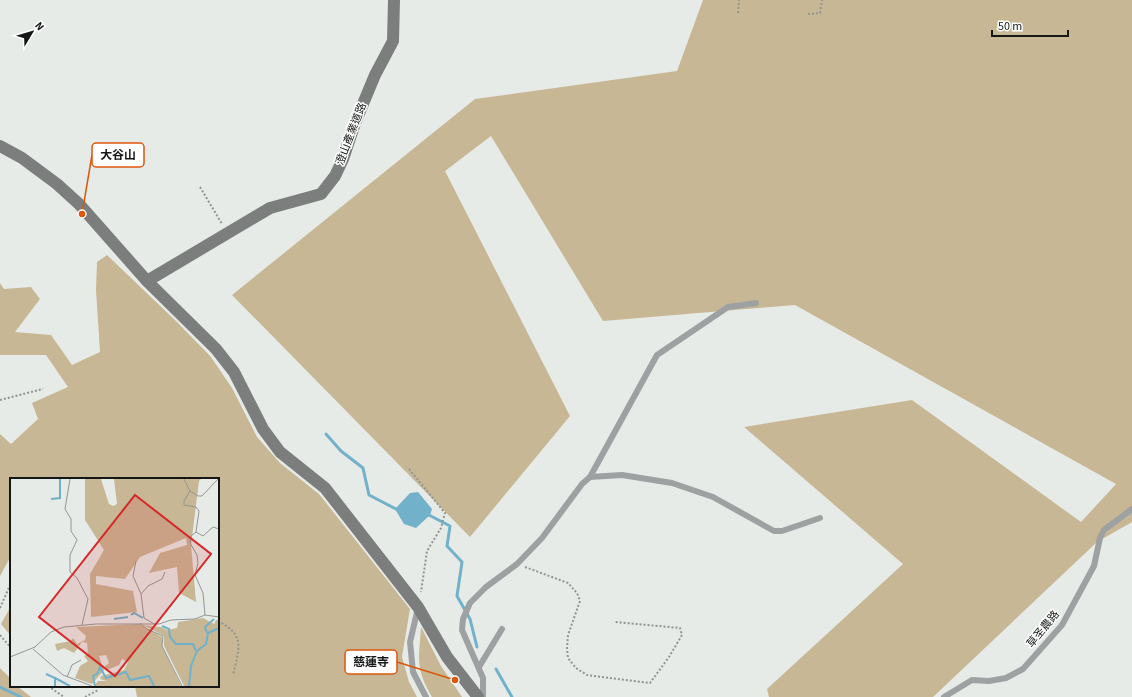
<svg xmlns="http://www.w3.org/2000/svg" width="1132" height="697" font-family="'Source Sans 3','Noto Sans TC',sans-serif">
<rect width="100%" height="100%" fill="#e6ebe8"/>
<g fill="#c8b794">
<path d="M703,0H1132V522L1097,542L933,697H769L767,689L903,564L744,427L912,400L1081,522L1116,484L795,305L603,321L491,136L445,171L570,416L470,537L232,295L475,99L677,71Z"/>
<path d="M107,255L177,322L211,357L232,388L257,437L280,463L319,494L410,609L402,657L409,682L417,697H137L135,686H218V479H11V556L0,576V434L11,444L38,419L32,403L68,387L46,355H0V283L4,289L31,287L40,299L15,332L51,335L72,365L100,352L96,290L97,262Z"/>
<path d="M11,606V636L1,624Z"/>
<path d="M421,627L441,666L462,697H432C415,668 419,659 421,627Z"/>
<path d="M0,668L11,679V686H17L31,697H0Z"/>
</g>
<path fill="#71b1c9" d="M418,492L432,509L430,515L416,528L404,524L395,509L410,493Z"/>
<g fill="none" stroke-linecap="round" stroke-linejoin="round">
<g stroke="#71b1c9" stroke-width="3">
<path d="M326,434L341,451L363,468L369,495L398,510"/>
<path d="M427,514L450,526L447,546L462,562L457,596L470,619L477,647"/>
<path d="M496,669L512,697"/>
<path d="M0,687L21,697"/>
</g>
<g stroke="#919592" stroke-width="2" stroke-dasharray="2 2" stroke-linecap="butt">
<path d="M738,13L739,0"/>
<path d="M808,14L820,13L822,0"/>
<path d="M200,187L222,224"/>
<path d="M0,400L43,389"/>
<path d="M409,469L445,513L441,528L427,551L421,592"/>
<path d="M525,567L568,583L577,593L580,601L568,635L567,648L568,658L576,668L587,675L650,683L669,657L682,635L680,628L615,622"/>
<path d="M0,608L11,583"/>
<path d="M218,621C246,635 239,649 233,675"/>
<path d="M0,635L11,648"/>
<path d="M48,686L64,697"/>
<path d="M85,697L98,690"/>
</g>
<g stroke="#9ea1a1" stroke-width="6">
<path d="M590,477L657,355L728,307L756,303"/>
<path d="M418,608L410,642L413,672L426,697"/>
<path d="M479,667L502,629"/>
<path d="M483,697V678L462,630L463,619L470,603L486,587L517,564L542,538L582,484L590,477L622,475L672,483L713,497L774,531H782L820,518"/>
<path d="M944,697L972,680L989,681L1006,678L1023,669L1062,625L1094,566L1100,538L1104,530L1132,509"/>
</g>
<g stroke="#7b7e7d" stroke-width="12">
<path d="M0,146L22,158L57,184L79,204L147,281L216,349L234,372L263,429L280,452L325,488L418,607L447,657L478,697"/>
<path d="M147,281L270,208L321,194L335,176L343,159L355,123L375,75L393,41L394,0"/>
</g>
</g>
<g text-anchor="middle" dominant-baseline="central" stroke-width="3" stroke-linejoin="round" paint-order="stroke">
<g font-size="11" fill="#151716" stroke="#fff">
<text transform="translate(351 134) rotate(-69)">澄山產業道路</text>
<text transform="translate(1043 629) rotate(-51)">草圣農路</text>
</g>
</g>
<g transform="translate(10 478)">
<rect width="209" height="209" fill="#e6ebe8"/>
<path d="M75,1H91L99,26L103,28L107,26L104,1H191L189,3L181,67L186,124L169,115L167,89L139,95L150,75L177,67L176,60L130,79L115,101L86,98V106L123,113L127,134L81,139L80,96L94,72L75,42ZM193,140L204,146L206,142H209V208H174L154,168V158L133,147L151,149L157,152L167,150L168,144ZM130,146L152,159V168L171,208H84L88,203H97L90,201L91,198L114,192L118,184L112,181L109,187L97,192L95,188L99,185L96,177L89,178L94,192L82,206L65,200L70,188L78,183L74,178L78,176L77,165L72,164L64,175L54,170L47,173L45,166L61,163L63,160L67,166L75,162L76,158L66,149Z" fill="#c8b794"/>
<path fill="none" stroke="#71b1c9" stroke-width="2" d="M41,21L50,20V1M121,137L124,135L133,140M104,141L118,139M152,148L159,151L160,159L166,166H183L186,173M197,155L195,149L204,141M36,196L45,200V208M45,200L60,208M85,208L83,198L88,195L90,189L96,200L116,194L120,202L139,198L144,208M179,208L181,188L187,173L196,166L198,155L209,150"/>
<path fill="none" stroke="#929694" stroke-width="1" d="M60,1L55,31L61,41V53L67,62L60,77V94L67,100L78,121L72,147M174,1L180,13M186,54L193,58L203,49L209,51M126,83L123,98L131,116M195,137L193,115L185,97L188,85L187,77L180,65L181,58L186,54L189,33L186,29L174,27V23L180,13L188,18H192L208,1M130,145L137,151L153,158L152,168L172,208M146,147L134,140L131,116L138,108L152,101L155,94M23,171L53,197L82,208M0,179L25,169L41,154L54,149L86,146H149L161,142L185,141L195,137L209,139M57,199L62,187L71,182"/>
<path fill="#d62828" fill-opacity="0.15" stroke="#d62828" stroke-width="2" d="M125,17L201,76L105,198L29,139Z"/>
<rect width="209" height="209" fill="none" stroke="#151716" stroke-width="2"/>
</g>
<path fill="none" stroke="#dd560c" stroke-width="1.5" d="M82 214L92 155M455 680L397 662"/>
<g fill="#dd560c" stroke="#fff" stroke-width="1.5">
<circle cx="82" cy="214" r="4"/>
<circle cx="455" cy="680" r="4"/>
</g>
<g fill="#fff" stroke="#dd560c" stroke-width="1.5">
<rect x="92" y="143" width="52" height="24" rx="4"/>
<rect x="345" y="650" width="52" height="24" rx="4"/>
</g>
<g font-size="12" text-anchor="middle" font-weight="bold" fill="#151716">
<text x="118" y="159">大谷山</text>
<text x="371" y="666">慈蓮寺</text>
</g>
<g transform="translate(32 32) rotate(52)" stroke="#ffffff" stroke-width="3" paint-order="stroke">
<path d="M0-3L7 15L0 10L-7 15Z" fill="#151716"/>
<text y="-6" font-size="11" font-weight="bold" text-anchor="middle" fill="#151716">N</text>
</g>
<path d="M992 30v6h76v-6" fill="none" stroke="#151716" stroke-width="2"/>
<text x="998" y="30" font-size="12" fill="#151716" stroke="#ffffff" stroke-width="3" paint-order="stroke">50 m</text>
</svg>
